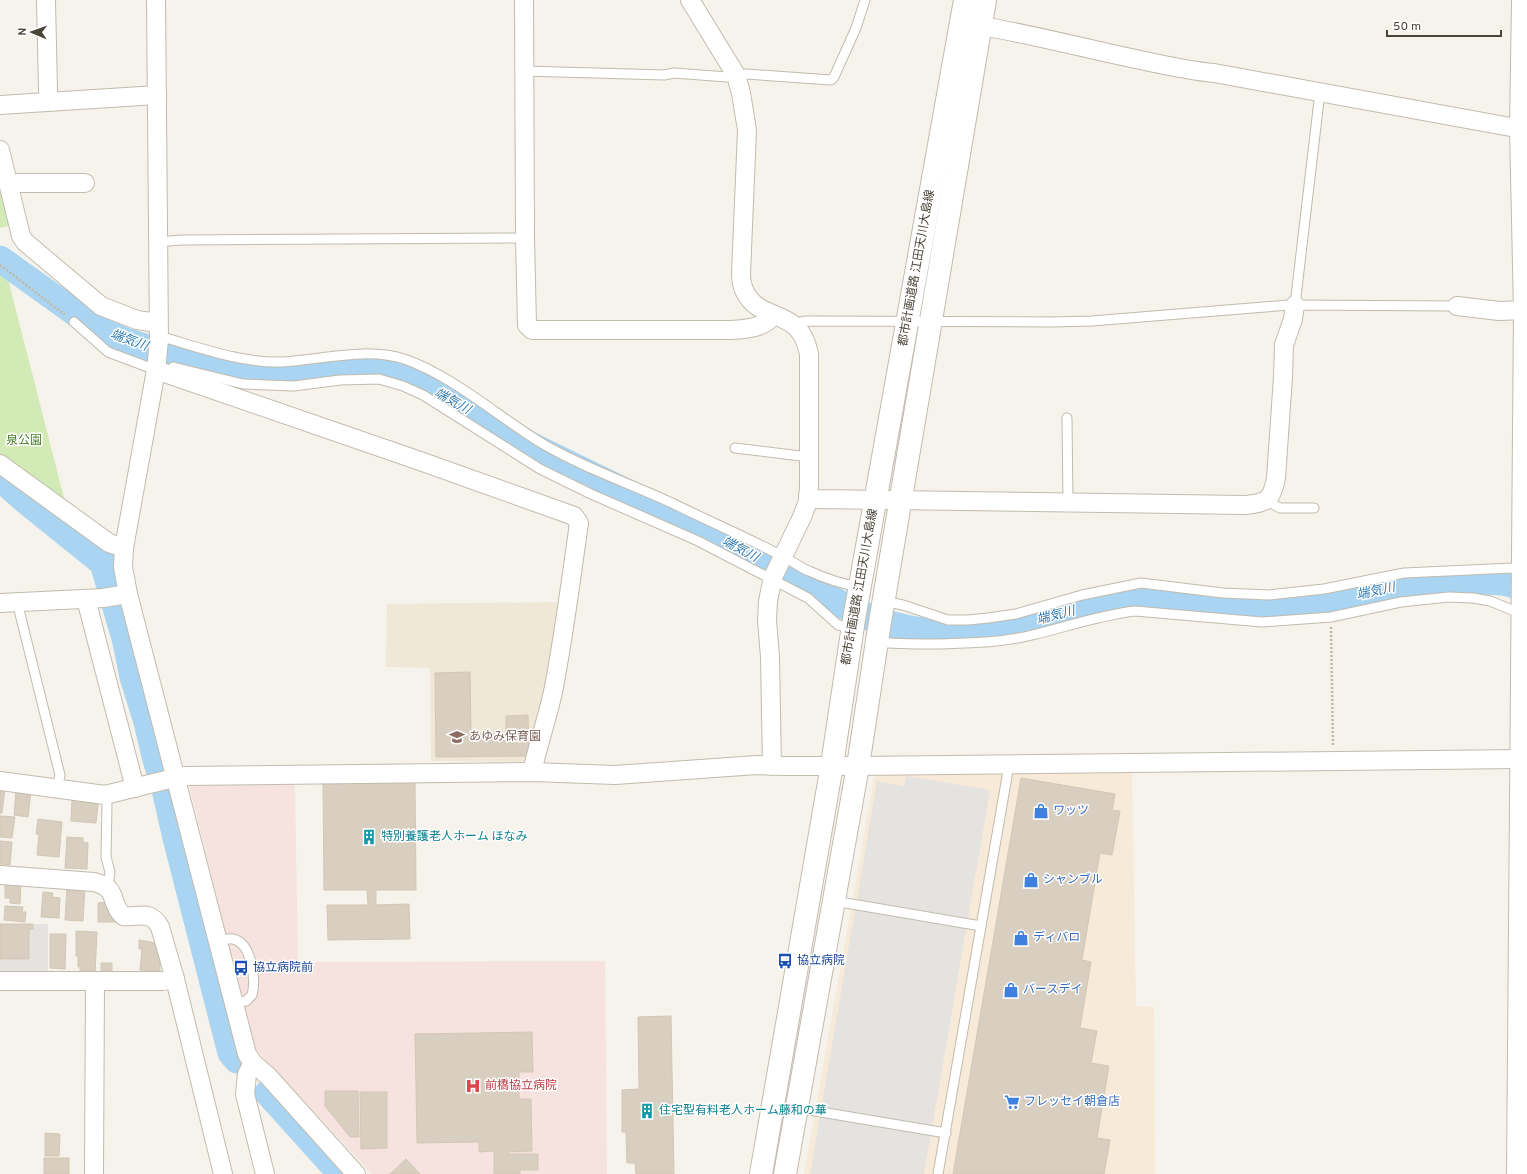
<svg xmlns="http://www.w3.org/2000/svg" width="1527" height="1174" font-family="Overpass,'Noto Sans JP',sans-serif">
<rect width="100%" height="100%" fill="#f6f3ec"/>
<path fill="#f7ead8" d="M1132,769L1136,1006L1154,1007L1155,1174H804L874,778L881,774Z"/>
<path fill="#efe8d6" d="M563,602L529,762L431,761L430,668L386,667L387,604Z"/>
<path fill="#f6e3e0" d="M189,784H295L298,962L605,961L607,1174H372L252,1045Z"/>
<g fill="#d2eab5">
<path d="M0,177L12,225L0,228Z"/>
<path d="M0,270L7,275L65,502L0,455Z"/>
</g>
<g fill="#e5e3e0">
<path d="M906,776L990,790L924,1174H810L877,781L904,786Z"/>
<path d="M33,924H48V972H0V959H29V929H33Z"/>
</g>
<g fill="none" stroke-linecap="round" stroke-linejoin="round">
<g stroke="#a9d4f2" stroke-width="27">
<path d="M0,259L98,329L125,341L170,355L234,370L255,373L293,372L359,366L385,368L411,379L436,390L532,446L692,524L854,611C908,636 969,639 1026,625C1061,617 1096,603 1132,598C1148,595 1165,600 1181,602C1215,605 1249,609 1284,608C1324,605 1362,593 1401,587C1434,581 1470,580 1503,582L1512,584L1527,591"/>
<path d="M0,478L26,501L103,563L126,642L133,677L147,722L155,756L165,789L176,838L231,1053L237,1060"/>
<path d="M268,1093L341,1174"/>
</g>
</g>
<g fill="#d8cfc1" stroke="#d3c7b4">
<path d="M470,672L471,734H506V716L528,715L529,756L436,757L435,673Z"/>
<path d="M1021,778L1115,794L1112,810L1120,811L1112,855L1100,853L1082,960L1091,962L1080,1028L1097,1031L1091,1063L1109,1066L1097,1138L1110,1140L1104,1174H953Z"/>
<path d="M415,782L416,890H376V905L409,904L410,939L328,940L327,905H368L367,890H324L323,783Z"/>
<path d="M0,788H5L2,813H0Z"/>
<path d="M16,790L31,791L28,817L14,815Z"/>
<path d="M72,799L91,800V803L98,804L96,823L71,821Z"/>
<path d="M0,816L15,817L12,838L0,837Z"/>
<path d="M38,819L62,822L59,857L37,855L39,835L36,834Z"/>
<path d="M67,837L83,838V842L88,843L87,869L65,868Z"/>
<path d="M0,841L12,842L10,865L0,864Z"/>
<path d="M21,882L20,904L10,903V898H5V883Z"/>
<path d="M67,886L85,887L83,921L65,920Z"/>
<path d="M43,892L53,893L52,897L60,898L59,918L41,917Z"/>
<path d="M108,902L119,922H98V903Z"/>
<path d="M5,906L23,907L22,912H26L25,922L4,920Z"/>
<path d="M0,924H33V929H29V959H0Z"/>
<path d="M76,931L97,932L95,974L80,973V967H78V956H76Z"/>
<path d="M50,934H66L65,969L50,968Z"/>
<path d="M139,940L157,943L160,946V971L140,970L142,949H139Z"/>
<rect x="101" y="963" width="11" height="10"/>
<path d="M671,1016L674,1174H636L635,1163H627L626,1132H622V1090L639,1089L638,1017Z"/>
<path d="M532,1032L533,1072H519V1099H531L532,1151L508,1152V1154H538V1170H520V1174H494V1151L479,1152V1142L417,1143L415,1034Z"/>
<path d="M325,1091H358L359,1137H350L325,1106Z"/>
<path d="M360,1092H387V1148L361,1149Z"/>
<path d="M45,1133L59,1134L60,1135L59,1156H45Z"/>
<rect x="44" y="1158" width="25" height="16"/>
<path d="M406,1159L420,1174H390Z"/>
</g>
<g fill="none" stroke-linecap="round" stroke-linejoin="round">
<g stroke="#c2bbae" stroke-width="11">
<g id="service">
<path d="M524,71L664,75L674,73L727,77L746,74L831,80L834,77L856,28L865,0"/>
<path d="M158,242L182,240L525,238"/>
<path d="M1295,305L1320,92"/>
<path d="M74,322L108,352L156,370"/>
<path d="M797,327L801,322L806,321L1052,322L1092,321L1289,305L1457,306"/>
<path d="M159,336C198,347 240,363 281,362C322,360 367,346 407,360C454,377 500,418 543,444C584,468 629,483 672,503C708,521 746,537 782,556C791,560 799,567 809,571C824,578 842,584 860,587"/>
<path d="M173,367L243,384L294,386L340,380L379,379L403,386L423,395L540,469L591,494L698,541L808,598L838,625L852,628"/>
<path d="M1067,418L1068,502"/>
<path d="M735,448L809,457"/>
<path d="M1267,501L1280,508H1314"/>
<path d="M883,601L903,605L948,620H968L988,618L1016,614L1082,595L1141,583L1223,593L1269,595L1324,589L1404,573L1512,568L1524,571"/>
<path d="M18,602L20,614L60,775L57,790"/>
<path d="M877,642C896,644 915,644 935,644C967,643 1000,643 1032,635C1066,627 1100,615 1135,611L1262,622L1331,617L1401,602L1449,597L1473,598L1490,601L1522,614"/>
<path d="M105,795L107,805L106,857L110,872L108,887"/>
<path d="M834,901L981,926"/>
<path d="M218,942C222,941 228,938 233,939C252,943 256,980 252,995L246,1001L234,1003"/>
<path d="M797,1108L946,1133"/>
<path d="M938,1174L1009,765"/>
</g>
</g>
<g stroke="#c2bbae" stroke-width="20">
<g id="minor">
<path d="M46,0L48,90L49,102"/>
<path d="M156,0L159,340L156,370L124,548L123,567L128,594L247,1054L253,1063L268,1076L356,1174"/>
<path d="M524,0L525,238L527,325L532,330H731C747,329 764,328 774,315"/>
<path d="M690,0L736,75L741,93L747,130L741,274C741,280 742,286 745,292C761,324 800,306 809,354V486L808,501L802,517L773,577L768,601L767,620L770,657L772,766"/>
<path d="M981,26C1036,35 1090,50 1145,61C1168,66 1191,71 1214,73L1527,130"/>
<path d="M0,105L157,95"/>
<path d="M0,150L21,236L25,242L101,306L137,320L158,323"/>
<path d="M8,183H85"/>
<path d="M1457,306L1499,311L1527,310"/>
<path d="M156,370L420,461L574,516L579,523C571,579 564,636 553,692C547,719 538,745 532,772"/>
<path d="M0,464L109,543L124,548"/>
<path d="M808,497L816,499L1246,505C1268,503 1272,499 1276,478L1283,377L1284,345L1293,319L1295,305"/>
<path d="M86,599L135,788"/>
<path d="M0,603L103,598L128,594"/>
<path d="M0,781L105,795L182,776L532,772L615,775L757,765L785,766H858L1520,759"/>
<path d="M0,875L94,882C120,889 108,901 123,916C139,918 150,909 160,927L175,979L223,1174"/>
<path d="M0,981H163L175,979"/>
<path d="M253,1063L247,1074L245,1094L265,1174"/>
<path d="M94,1174L95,982"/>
</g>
</g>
<g stroke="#c2bbae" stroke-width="24">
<g id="tertiary">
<path d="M761,1174L832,765L854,619L965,0"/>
<path d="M785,1174L858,766L879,628L985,0"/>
<path d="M1518,1174L1525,310L1521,129L1523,0"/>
</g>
</g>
<g stroke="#c4b79f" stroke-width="2.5" stroke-dasharray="2 2" stroke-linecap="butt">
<path d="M0,265L65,315"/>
<path d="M1331,627L1333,746"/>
</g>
<use href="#service" stroke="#fff" stroke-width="9"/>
<use href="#minor" stroke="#fff" stroke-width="18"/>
<use href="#tertiary" stroke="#fff" stroke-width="22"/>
</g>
<defs>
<g id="school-bare" transform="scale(1.2)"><path d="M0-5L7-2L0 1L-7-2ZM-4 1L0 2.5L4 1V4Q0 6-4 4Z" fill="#8d6e63" stroke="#fff" stroke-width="2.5" paint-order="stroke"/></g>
<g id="shop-bare" transform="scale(1.2)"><path d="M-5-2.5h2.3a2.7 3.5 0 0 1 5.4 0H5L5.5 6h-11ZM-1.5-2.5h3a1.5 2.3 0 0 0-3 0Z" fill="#3f7fe0" stroke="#fff" stroke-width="2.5" paint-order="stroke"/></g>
<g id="building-bare" transform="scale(1.2)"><path d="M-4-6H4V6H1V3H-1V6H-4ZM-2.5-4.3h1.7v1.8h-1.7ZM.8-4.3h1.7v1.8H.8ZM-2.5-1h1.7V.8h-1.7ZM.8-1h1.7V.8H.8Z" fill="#0f9aa8" stroke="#fff" stroke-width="2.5" paint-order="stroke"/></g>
<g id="bus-bare" transform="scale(1.2)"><path d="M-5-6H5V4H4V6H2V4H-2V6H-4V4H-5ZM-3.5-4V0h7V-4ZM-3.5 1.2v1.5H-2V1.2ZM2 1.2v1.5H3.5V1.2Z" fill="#1a4fb4" stroke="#fff" stroke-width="2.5" paint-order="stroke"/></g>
<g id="hospital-bare" transform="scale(1.2)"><path d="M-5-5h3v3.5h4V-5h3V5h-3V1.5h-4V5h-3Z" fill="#e0444e" stroke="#fff" stroke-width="2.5" paint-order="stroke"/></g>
<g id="supermarket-bare" transform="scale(1.2)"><path d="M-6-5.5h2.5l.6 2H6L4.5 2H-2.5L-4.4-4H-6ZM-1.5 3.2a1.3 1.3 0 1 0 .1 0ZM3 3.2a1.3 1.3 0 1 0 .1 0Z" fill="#3f7fe0" stroke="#fff" stroke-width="2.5" paint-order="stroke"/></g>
</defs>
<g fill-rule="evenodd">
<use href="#school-bare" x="457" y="737"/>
<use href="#shop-bare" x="1041" y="811"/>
<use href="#building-bare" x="369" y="837"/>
<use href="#shop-bare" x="1031" y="880"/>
<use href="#shop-bare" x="1021" y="938"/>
<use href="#bus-bare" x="785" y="961"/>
<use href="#bus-bare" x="241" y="968"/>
<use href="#shop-bare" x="1011" y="990"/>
<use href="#hospital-bare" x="473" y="1086"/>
<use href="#supermarket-bare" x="1012" y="1102"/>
<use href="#building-bare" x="647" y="1111"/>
</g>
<g text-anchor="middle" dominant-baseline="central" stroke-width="3" stroke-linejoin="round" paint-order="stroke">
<g font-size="12" fill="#4b4439" stroke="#fff">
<text transform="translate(917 268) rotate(-80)">都市計画道路 江田天川大島線</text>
<text transform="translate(860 587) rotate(-80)">都市計画道路 江田天川大島線</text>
</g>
<g font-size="12" fill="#4a7f2a" stroke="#fff">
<text x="24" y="441">泉公園</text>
</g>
<g font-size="12" fill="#785e54" stroke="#fff" text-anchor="start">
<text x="469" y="737">あゆみ保育園</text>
</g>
<g font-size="12" fill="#366cbe" stroke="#fff" text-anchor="start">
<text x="1053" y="811">ワッツ</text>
<text x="1043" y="880">シャンブル</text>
<text x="1033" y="938">ディバロ</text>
<text x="1023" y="990">バースデイ</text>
<text x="1024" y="1102">フレッセイ朝倉店</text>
</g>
<g font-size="12" fill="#0d838f" stroke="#fff" text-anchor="start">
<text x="381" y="837">特別養護老人ホーム ほなみ</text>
<text x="659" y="1111">住宅型有料老人ホーム藤和の華</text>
</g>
<g font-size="12" fill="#164399" stroke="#fff" text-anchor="start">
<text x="797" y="961">協立病院</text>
<text x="253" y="968">協立病院前</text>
</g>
<g font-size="12" fill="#be3a42" stroke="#fff" text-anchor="start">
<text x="485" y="1086">前橋協立病院</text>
</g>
<g font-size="13" font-style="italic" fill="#2e7ab2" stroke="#fff">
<text transform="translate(129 341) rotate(20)">端気川</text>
<text transform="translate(452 402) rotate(29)">端気川</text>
<text transform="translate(740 550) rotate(28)">端気川</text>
<text transform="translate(1376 592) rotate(-12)">端気川</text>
<text transform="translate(1056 616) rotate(-14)">端気川</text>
</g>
</g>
<g transform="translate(32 32) rotate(272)" stroke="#ffffff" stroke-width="3" paint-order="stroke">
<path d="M0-3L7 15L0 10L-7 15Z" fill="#4b4439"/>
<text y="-6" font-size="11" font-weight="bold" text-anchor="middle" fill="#4b4439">N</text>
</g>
<path d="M1387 30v6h114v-6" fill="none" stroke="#4b4439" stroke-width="2"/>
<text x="1393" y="30" font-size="12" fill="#4b4439" stroke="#ffffff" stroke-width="3" paint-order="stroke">50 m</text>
</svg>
